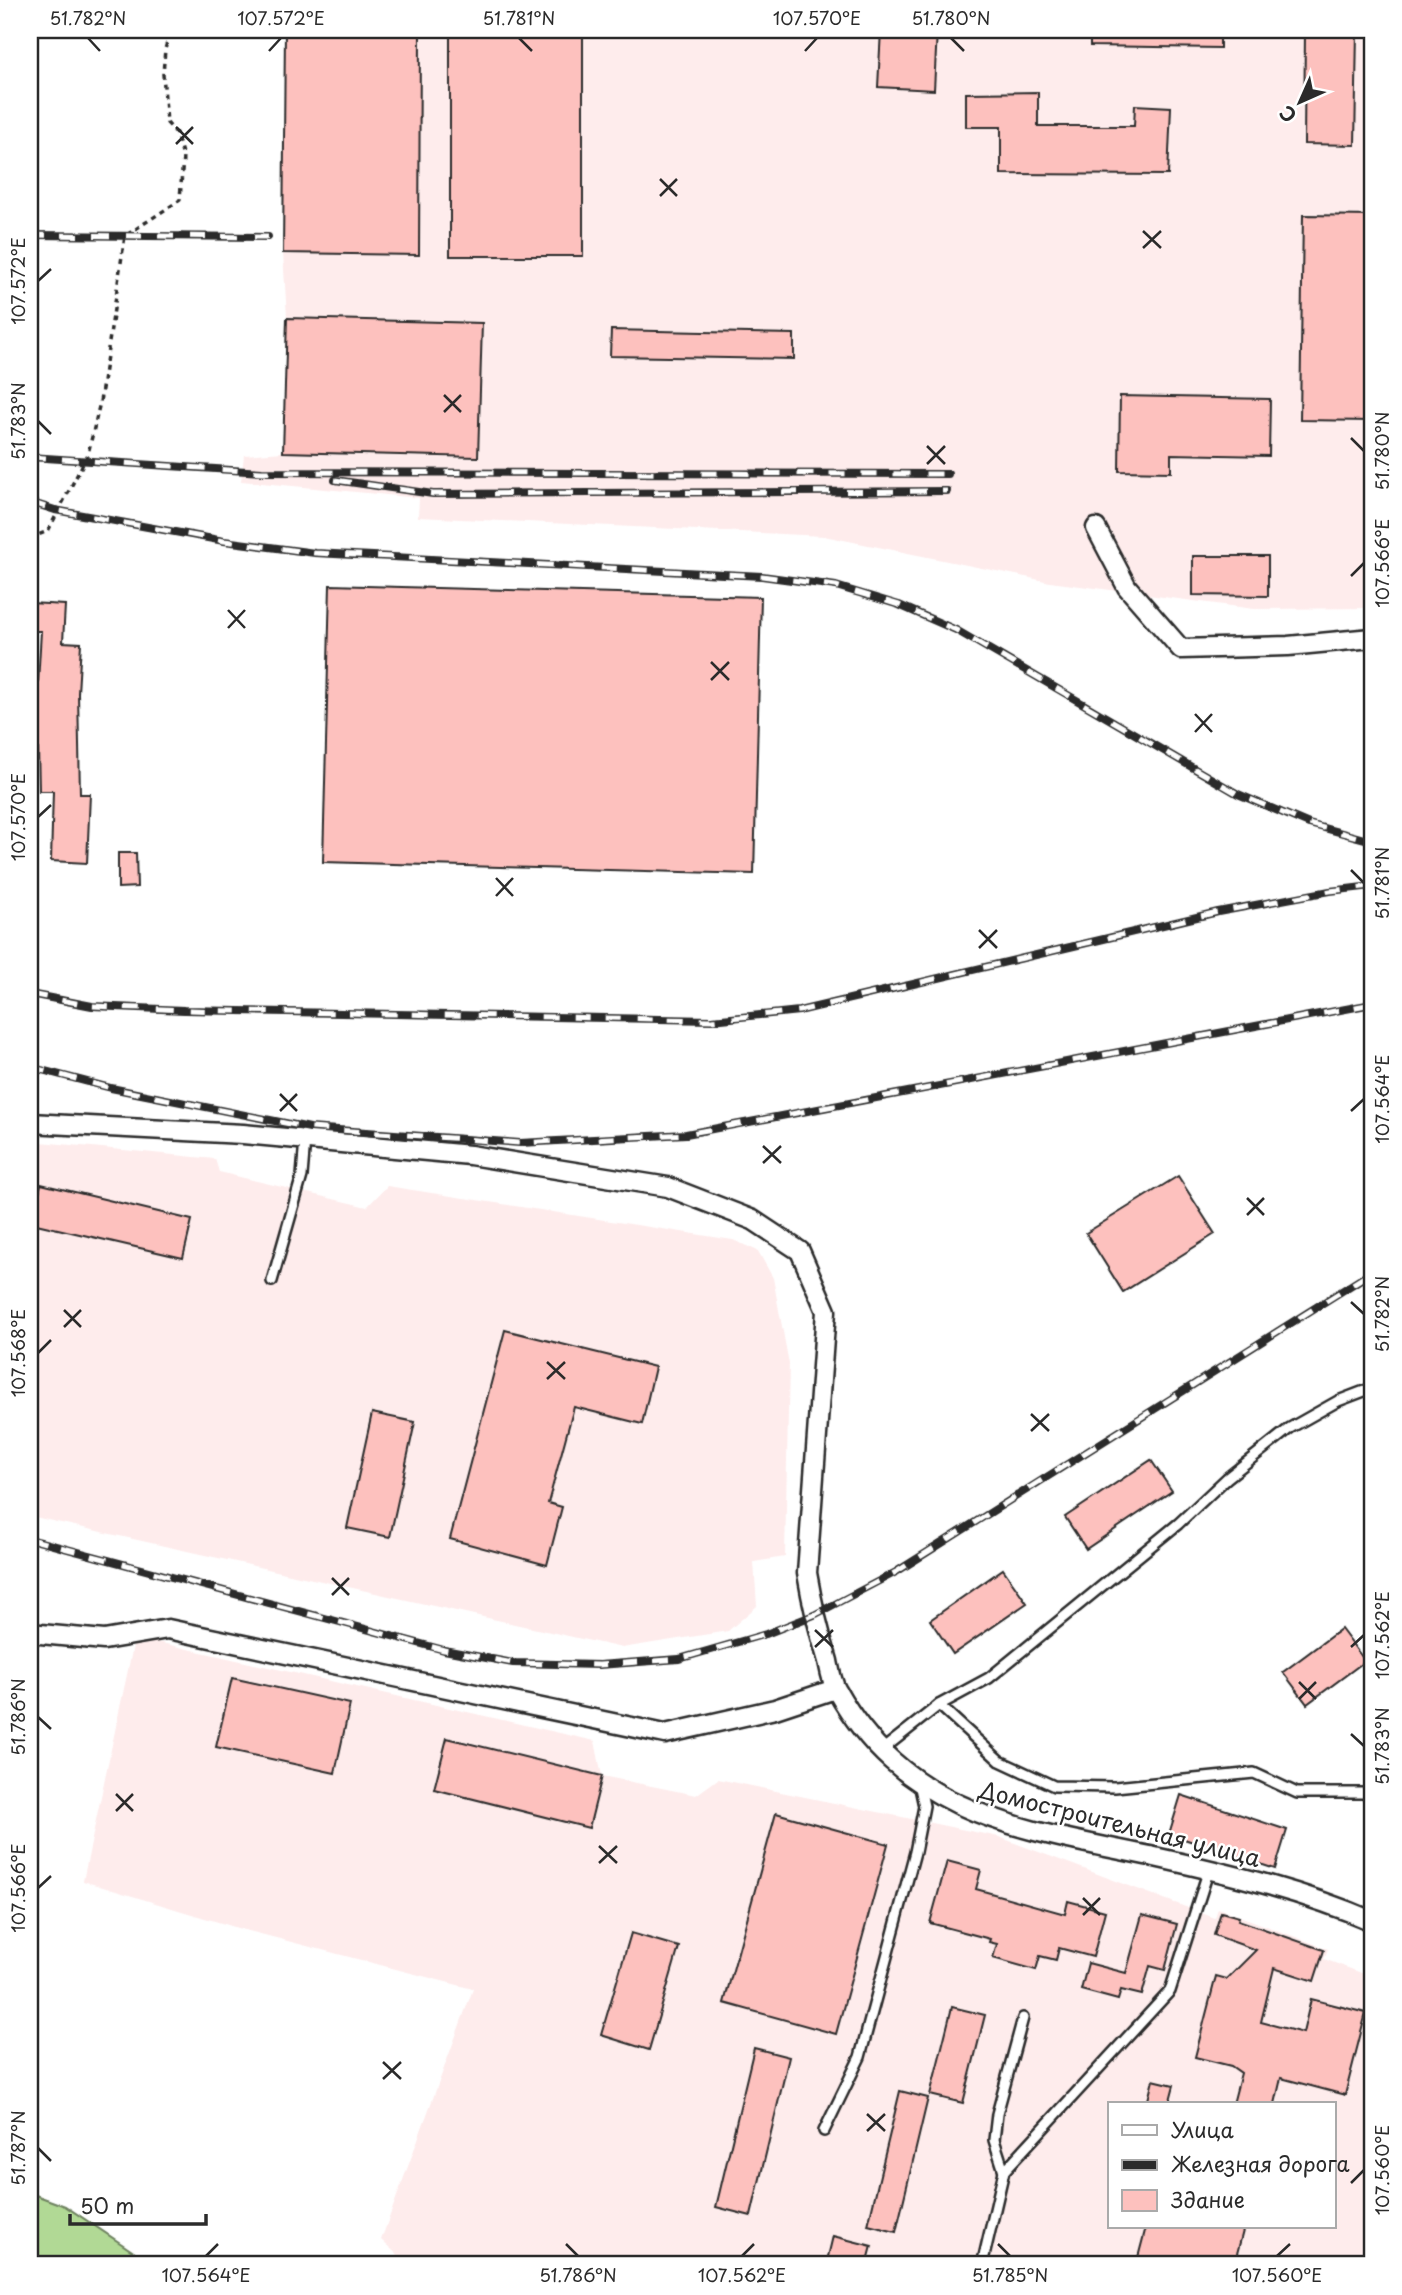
<svg xmlns="http://www.w3.org/2000/svg" width="1402" height="2295" font-family="'Playpen Sans',sans-serif">
<rect width="100%" height="100%" fill="#fff"/>
<filter id="ink" filterUnits="userSpaceOnUse"><feTurbulence type="fractalNoise" baseFrequency=".0143" numOctaves="2"/><feDisplacementMap in="SourceGraphic" scale="14" xChannelSelector="R" yChannelSelector="G"/><feConvolveMatrix kernelMatrix="1 2 1 2 8 2 1 2 1" color-interpolation-filters="sRGB"/></filter>
<g filter="url(#ink)">
<g fill="#feecec" fill-rule="evenodd">
<path d="M285,30H1372V608L1254,609L1050,582L824,536L418,517L419,498L241,481L244,455L283,452L287,318L283,253Z"/>
<path d="M30,1141L215,1159L219,1172L367,1207L387,1186L733,1240L758,1251L773,1278L789,1364L785,1557L754,1562L757,1606L728,1631L622,1648L30,1516Z"/>
<path d="M135,1637L595,1741L602,1776L696,1795L718,1779L999,1837L1215,1918L1218,1908L1328,1949L1324,1959L1372,1977V2265H409L381,2240L473,1989L241,1929L83,1881ZM1110,2104H1334V2227H1110Z"/>
</g>
<path fill="#b1d995" stroke="#6e8260" stroke-width="2" d="M30,2193L65,2206L153,2265H30Z"/>
<g fill="#fdc1be" stroke="#2b2b2b" stroke-width="2">
<path d="M285,30H420L419,255L283,253Z"/>
<rect x="450" y="30" width="133" height="226"/>
<path d="M881,30H937L934,90L878,87Z"/>
<path d="M1090,30H1220V48L1090,46Z"/>
<path d="M1305,30H1357L1355,145L1304,144Z"/>
<path d="M1038,92V126H1134L1135,105L1171,107L1168,175L1001,174V127H966V93Z"/>
<path d="M1303,215L1372,216V421L1300,420Z"/>
<path d="M287,318L482,323L478,457L283,452Z"/>
<path d="M611,330L794,334V359L610,356Z"/>
<path d="M1120,396L1270,399L1269,456L1171,454V472L1119,471Z"/>
<path d="M1193,556H1268V596L1193,595Z"/>
<path d="M330,585L761,597L754,874L323,862Z"/>
<path d="M30,603L65,605L63,642L81,643L78,693L80,794H90L87,863L51,861L53,791H39L37,700L41,631H30Z"/>
<path d="M118,853H136L137,887L118,888Z"/>
<path d="M1178,1176L1215,1234L1123,1292L1086,1233Z"/>
<path d="M41,1184L192,1220L183,1258L32,1223Z"/>
<path d="M505,1330L655,1367L642,1424L574,1407L548,1503L562,1507L547,1565L450,1539Z"/>
<path d="M372,1413L415,1422L390,1537L347,1528Z"/>
<path d="M1151,1460L1172,1491L1086,1549L1065,1517Z"/>
<path d="M1003,1569L1027,1603L953,1654L930,1620Z"/>
<path d="M1341,1629L1365,1661L1307,1704L1283,1672Z"/>
<path d="M232,1678L350,1704L335,1773L216,1747Z"/>
<path d="M447,1738L602,1776L589,1828L434,1789Z"/>
<path d="M1181,1795L1287,1830L1275,1869L1169,1834Z"/>
<path d="M776,1813L888,1844L836,2034L724,2003Z"/>
<path d="M947,1861L981,1870L976,1889L1065,1914L1068,1901L1105,1911L1093,1957L1059,1948L1056,1960L1040,1956L1036,1970L993,1958L997,1944L989,1942L990,1939L930,1923Z"/>
<path d="M1221,1912L1239,1917L1238,1920L1324,1950L1314,1981L1274,1968L1261,2022L1303,2033L1311,1999L1366,2013L1345,2095L1281,2078L1275,2104H1233L1241,2073L1231,2066L1195,2057L1216,1976L1227,1979L1256,1950L1214,1935Z"/>
<path d="M1142,1915L1177,1924L1165,1970L1150,1966L1142,1995L1121,1990L1118,2000L1081,1990L1088,1963L1126,1973Z"/>
<path d="M631,1933L679,1947L649,2050L601,2035Z"/>
<path d="M952,2007L985,2015L963,2103L930,2095Z"/>
<path d="M754,2048L789,2057L751,2216L716,2207Z"/>
<path d="M1153,2080L1174,2085L1169,2104H1147Z"/>
<path d="M900,2091L928,2098L896,2232L868,2225Z"/>
<path d="M1146,2227H1244L1234,2265H1136Z"/>
<path d="M833,2236L872,2246L867,2265H826Z"/>
</g>
<g fill="none" stroke-linecap="round" stroke-linejoin="round">
<g stroke="#2b2b2b" stroke-width="14">
<g id="lane">
<path d="M272,1281L302,1176L305,1140"/>
<path d="M939,1705L1000,1761L1054,1786L1115,1787L1254,1773L1297,1793H1372"/>
<path d="M882,1750L939,1705L989,1678L1178,1524L1227,1478L1290,1428L1338,1401L1372,1388"/>
<path d="M824,2131L860,2057L915,1852L924,1806L919,1783"/>
<path d="M1004,2171L994,2140L997,2114L1023,2018"/>
<path d="M982,2265L1004,2171L1170,1991L1209,1869"/>
</g>
</g>
<g stroke="#2b2b2b" stroke-width="23">
<g id="street">
<path d="M1096,528L1127,587L1181,649L1288,646L1372,638"/>
<path d="M30,1123L243,1134L470,1155L668,1187L753,1220L800,1251L826,1311L807,1573C812,1603 819,1632 828,1661C830,1671 832,1683 837,1691C909,1819 1029,1830 1159,1858C1231,1874 1305,1892 1372,1921"/>
<path d="M30,1633L104,1640L168,1629L665,1734L775,1709L835,1689"/>
</g>
</g>
<path stroke="#2b2b2b" stroke-width="3.5" stroke-dasharray="5 5" stroke-linecap="butt" d="M30,538L48,531L88,454L100,402L125,236L180,200L183,157L176,133L167,123L163,74L165,49L171,30"/>
<use href="#lane" stroke="#fff" stroke-width="9"/>
<use href="#street" stroke="#fff" stroke-width="18"/>
<g stroke="#2b2b2b" stroke-width="8">
<g id="rail">
<path d="M30,235L268,237"/>
<path d="M30,457L262,472L948,474"/>
<path d="M335,480L433,494L947,491"/>
<path d="M30,502L55,510L224,541L315,553L762,576L836,586L899,605L956,630L1238,794L1309,824L1372,841"/>
<path d="M30,994L92,1006L184,1010L712,1020L799,1011L1218,912L1330,891L1372,886"/>
<path d="M30,1067L111,1088L310,1128L520,1143L686,1134L1372,1004"/>
<path d="M30,1539L444,1650L513,1663L599,1665L679,1659L766,1634L814,1615L896,1572L1372,1272"/>
</g>
</g>
<use href="#rail" stroke="#fff" stroke-width="5" stroke-dasharray="16" stroke-linecap="butt"/>
</g>
</g>
<path fill="none" stroke="#2b2b2b" stroke-width="2.5" d="M88,38L100,51M519,38L532,51M951,38L964,51M269,51L281,38M805,51L817,38M176,127L193,144M176,144L193,127M660,179L677,196M660,196L677,179M1143,231L1161,248M1143,248L1161,231M38,281L51,269M444,395L461,412M444,412L461,395M38,421L51,434M1351,438L1364,451M927,446L945,464M927,464L945,446M1351,576L1364,563M228,610L245,628M228,628L245,610M711,662L729,680M711,680L729,662M1195,714L1212,732M1195,732L1212,714M38,817L51,805M1351,870L1364,883M496,878L513,896M496,896L513,878M979,930L997,948M979,948L997,930M280,1094L297,1111M280,1111L297,1094M1351,1111L1364,1099M763,1146L781,1163M763,1163L781,1146M1247,1198L1264,1215M1247,1215L1264,1198M1351,1302L1364,1314M64,1310L81,1327M64,1327L81,1310M38,1353L51,1340M547,1362L565,1379M547,1379L565,1362M1031,1414L1049,1431M1031,1431L1049,1414M332,1578L349,1595M332,1595L349,1578M815,1630L833,1647M815,1647L833,1630M1351,1647L1364,1635M1299,1682L1316,1699M1299,1699L1316,1682M38,1717L51,1729M1351,1734L1364,1746M116,1794L133,1811M116,1811L133,1794M599,1846L617,1863M599,1863L617,1846M38,1888L51,1876M1083,1898L1100,1915M1083,1915L1100,1898M383,2062L401,2079M383,2079L401,2062M867,2114L885,2131M867,2131L885,2114M38,2148L51,2161M1351,2183L1364,2170M566,2244L578,2256M998,2244L1010,2256M206,2256L218,2244M742,2256L754,2244M1277,2256L1290,2244"/>
<g text-anchor="middle" dominant-baseline="central" stroke-width="5" stroke-linejoin="round" paint-order="stroke">
<g font-size="23" fill="#2b2b2b" stroke="#fff">
<text transform="translate(1120 1823) rotate(14)">Домостроительная улица</text>
</g>
</g>
<rect width="1402" height="2295" fill="none" stroke="#fff" stroke-width="77"/>
<rect x="1108" y="2102" width="228" height="126" fill="#ffffff" stroke="#aaaaaa" stroke-width="2"/>
<rect x="1122" y="2125" width="35" height="10" fill="#ffffff" stroke="#aaaaaa" stroke-width="2"/>
<text x="1171" y="2138" font-size="21" fill="#2b2b2b">Улица</text>
<rect x="1122" y="2160" width="35" height="10" fill="#2b2b2b" stroke="#aaaaaa" stroke-width="2"/>
<text x="1171" y="2172" font-size="21" fill="#2b2b2b">Железная дорога</text>
<rect x="1122" y="2190" width="35" height="21" fill="#fdc1be" stroke="#aaaaaa" stroke-width="2"/>
<text x="1171" y="2208" font-size="21" fill="#2b2b2b">Здание</text>
<g transform="translate(1300 102) rotate(225)" stroke="#ffffff" stroke-width="5" paint-order="stroke">
<path d="M0-5L12 26L0 18L-12 26Z" fill="#2b2b2b"/>
<text y="-10" font-size="19" font-weight="bold" text-anchor="middle" fill="#2b2b2b">С</text>
</g>
<path d="M70 2214v10h136v-10" fill="none" stroke="#2b2b2b" stroke-width="3.5"/>
<text x="80" y="2214" font-size="21" fill="#2b2b2b" stroke="#ffffff" stroke-width="5" paint-order="stroke">50 m</text>
<rect x="38" y="38" width="1326" height="2218" fill="none" stroke="#2b2b2b" stroke-width="2.5"/>
<g font-size="18" text-anchor="middle" fill="#2b2b2b">
<text x="88" y="25">51.782°N</text>
<text x="281" y="25">107.572°E</text>
<text x="519" y="25">51.781°N</text>
<text x="817" y="25">107.570°E</text>
<text x="951" y="25">51.780°N</text>
<text transform="translate(19 281) rotate(-90)" y="6">107.572°E</text>
<text transform="translate(19 421) rotate(-90)" y="6">51.783°N</text>
<text transform="translate(1383 451) rotate(-90)" y="6">51.780°N</text>
<text transform="translate(1383 563) rotate(-90)" y="6">107.566°E</text>
<text transform="translate(19 817) rotate(-90)" y="6">107.570°E</text>
<text transform="translate(1383 883) rotate(-90)" y="6">51.781°N</text>
<text transform="translate(1383 1099) rotate(-90)" y="6">107.564°E</text>
<text transform="translate(1383 1314) rotate(-90)" y="6">51.782°N</text>
<text transform="translate(19 1353) rotate(-90)" y="6">107.568°E</text>
<text transform="translate(1383 1635) rotate(-90)" y="6">107.562°E</text>
<text transform="translate(19 1717) rotate(-90)" y="6">51.786°N</text>
<text transform="translate(1383 1746) rotate(-90)" y="6">51.783°N</text>
<text transform="translate(19 1888) rotate(-90)" y="6">107.566°E</text>
<text transform="translate(19 2148) rotate(-90)" y="6">51.787°N</text>
<text transform="translate(1383 2170) rotate(-90)" y="6">107.560°E</text>
<text x="206" y="2282">107.564°E</text>
<text x="578" y="2282">51.786°N</text>
<text x="742" y="2282">107.562°E</text>
<text x="1010" y="2282">51.785°N</text>
<text x="1277" y="2282">107.560°E</text>
</g>
</svg>
